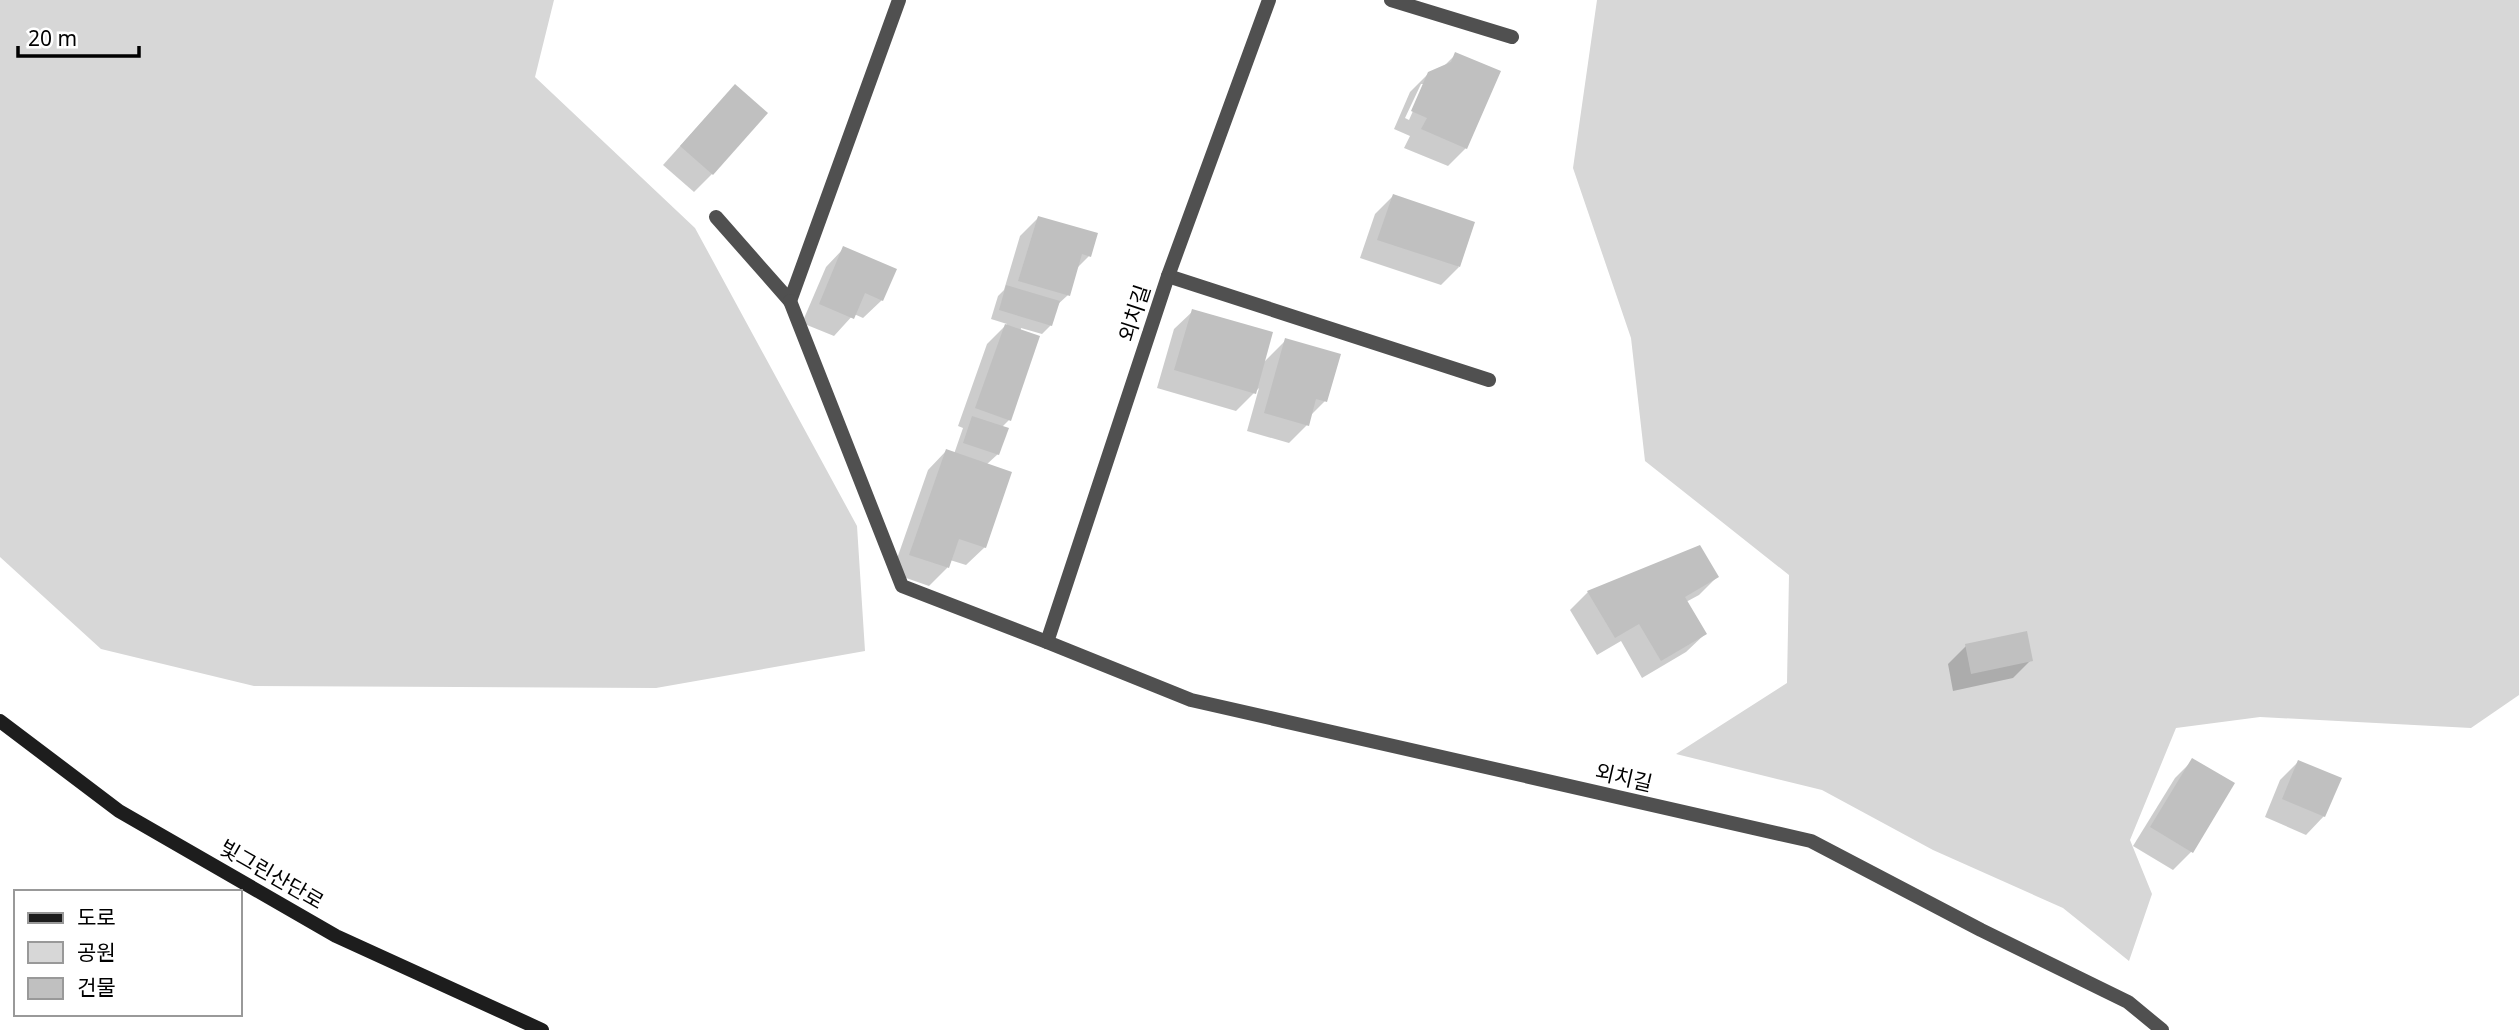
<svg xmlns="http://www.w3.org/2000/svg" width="2519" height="1030" font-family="'Noto Sans','Noto Sans KR',sans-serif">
<rect width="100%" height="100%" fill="#fff"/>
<g fill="#d7d7d7">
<path d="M0,0H554L535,77L695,228L857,526L865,651L656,688L254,686L101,649L0,557Z"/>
<path d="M1597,0H2519V695L2471,728L2260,717L2176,728L2130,840L2152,894L2129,961L2063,908L1933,850L1822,790L1676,754L1787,683L1789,575L1645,461L1631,338L1573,168Z"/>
</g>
<g fill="#0003" fill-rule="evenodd">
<path d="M1456,54L1466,148L1448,166L1404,148L1410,136L1394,129L1410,92L1429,73L1442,68ZM1421,84H1425L1409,120L1405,118Z"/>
<path d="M717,105L712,174L694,192L663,165Z"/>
<path d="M1393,196L1459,267L1441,285L1360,258L1375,214Z"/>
<path d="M1038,218L1089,256L1075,270L1068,295L1056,306L1051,325L1042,334L1021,328L1009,420L1001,428L998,454L986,465L985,547L966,565L950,560L947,568L929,586L892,573L928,470L946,451L954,454L963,428L958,426L987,344L1007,324L991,319L998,296L1004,290L1020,236Z"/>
<path d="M844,248L882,300L863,318L854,314L834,336L802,323L826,267Z"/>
<path d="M1193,311L1263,363L1286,340L1325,401L1309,417L1307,425L1289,443L1247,431L1259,388L1236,411L1157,388L1174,329Z"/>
<path d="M1717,577L1699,595L1686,602L1705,634L1686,652L1642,678L1621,641L1597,655L1570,610L1588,592Z"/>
<path d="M1966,646L2031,660L2013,678L1953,691L1948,664Z"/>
<path d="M2193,760L2191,852L2173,870L2133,846L2175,778Z"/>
<path d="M2298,762L2324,816L2306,835L2265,817L2280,780Z"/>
</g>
<g fill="#c0c0c0">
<path d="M1455,52L1501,71L1467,149L1421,129L1427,118L1411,111L1428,72L1451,62Z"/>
<path d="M735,84L768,113L713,175L680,146Z"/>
<path d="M1393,194L1475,222L1460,267L1377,240Z"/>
<path d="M1038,216L1098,233L1091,257L1082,254L1070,296L1018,281Z"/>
<path d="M843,246L897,269L883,301L865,293L854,319L819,304Z"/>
<path d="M1006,285L1060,301L1052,326L999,310Z"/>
<path d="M1192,309L1273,332L1256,394L1174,370Z"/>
<path d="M1005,324L1040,336L1011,421L975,408Z"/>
<path d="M1285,338L1341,354L1327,402L1316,399L1309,426L1264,413Z"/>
<path d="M972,416L1009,428L999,455L963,443Z"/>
<path d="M946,449L1012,472L986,548L959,539L949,568L909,555Z"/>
<path d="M1700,545L1719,577L1685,597L1707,634L1661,661L1639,624L1615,638L1587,591Z"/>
<path d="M2027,631L2033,661L1971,674L1965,644Z"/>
<path d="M2192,758L2235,783L2193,853L2150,827Z"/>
<path d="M2298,760L2342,778L2325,817L2282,799Z"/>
</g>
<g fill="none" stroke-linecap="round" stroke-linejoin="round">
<g stroke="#505050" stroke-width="14">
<path d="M1391,0L1512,37"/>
<path d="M716,217L790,301L899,0"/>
<path d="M1168,276L1489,380"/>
<path d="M790,301L902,586L1047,642"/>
</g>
<path stroke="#505050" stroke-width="14" d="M1269,0L1168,276L1047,642L1191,700L1811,841L1981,930L2128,1002L2162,1030"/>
<path stroke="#1d1d1d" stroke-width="14" d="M0,721L119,811L336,936L542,1030"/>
</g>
<g text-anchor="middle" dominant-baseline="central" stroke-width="7" stroke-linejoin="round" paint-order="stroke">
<g font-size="21" fill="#000" stroke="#fff">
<text transform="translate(1134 313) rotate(-72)">외치길</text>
<text transform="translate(1624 777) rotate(13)">외치길</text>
<text transform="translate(272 874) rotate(30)">빛그린산단로</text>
</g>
</g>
<rect x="14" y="890" width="228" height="126" fill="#ffffff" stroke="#999999" stroke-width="2"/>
<rect x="28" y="913" width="35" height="10" fill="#1d1d1d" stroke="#999999" stroke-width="2"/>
<text x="77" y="925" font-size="21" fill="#000000">도로</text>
<rect x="28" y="942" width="35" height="21" fill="#d7d7d7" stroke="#999999" stroke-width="2"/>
<text x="77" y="960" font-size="21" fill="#000000">공원</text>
<rect x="28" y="978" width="35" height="21" fill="#c0c0c0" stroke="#999999" stroke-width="2"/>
<text x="77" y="995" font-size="21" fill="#000000">건물</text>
<path d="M18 46v10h121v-10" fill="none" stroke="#000000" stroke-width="3.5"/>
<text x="28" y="46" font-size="21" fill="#000000" stroke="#ffffff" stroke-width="5" paint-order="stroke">20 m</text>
</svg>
